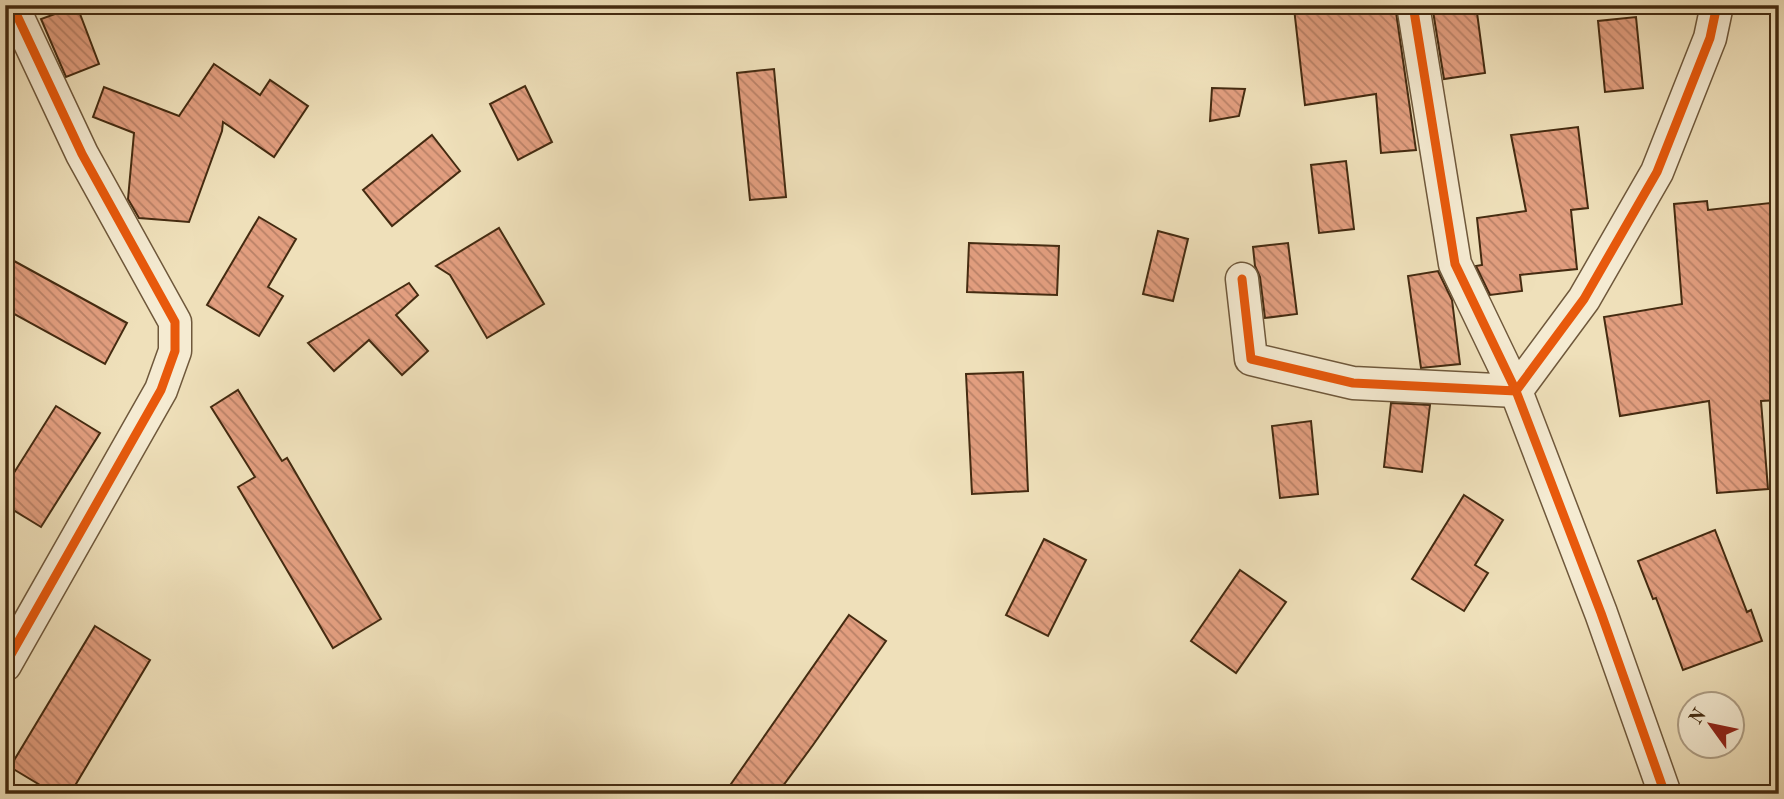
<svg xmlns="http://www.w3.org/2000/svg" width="1784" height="799" font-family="'Old Standard TT',serif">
<defs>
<pattern id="building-back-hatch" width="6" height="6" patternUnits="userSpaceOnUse" patternTransform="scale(1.75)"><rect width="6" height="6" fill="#e29e7f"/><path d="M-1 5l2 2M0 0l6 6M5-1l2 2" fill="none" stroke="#b98167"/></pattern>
</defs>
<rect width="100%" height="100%" fill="#efe0ba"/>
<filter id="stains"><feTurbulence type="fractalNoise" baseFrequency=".00286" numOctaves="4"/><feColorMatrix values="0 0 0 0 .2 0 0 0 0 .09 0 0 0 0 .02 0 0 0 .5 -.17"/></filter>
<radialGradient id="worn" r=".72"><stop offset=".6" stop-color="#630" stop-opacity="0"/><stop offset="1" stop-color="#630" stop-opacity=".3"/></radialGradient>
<g fill="url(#building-back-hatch)" stroke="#442b11" stroke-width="2">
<path d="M1314,5H1395L1416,150L1381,153L1376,94L1305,105L1294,8Z"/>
<path d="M1432,5H1476L1485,73L1444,79Z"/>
<path d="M77,6L99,64L66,77L41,19Z"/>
<path d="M1636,17L1643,88L1605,92L1598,21Z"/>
<path d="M214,64L260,95L270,80L308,106L274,157L223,122L222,131L189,222L139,218L128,199L134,133L93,117L104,87L179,116Z"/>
<path d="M774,69L786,197L750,200L737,73Z"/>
<path d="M525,86L552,142L518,160L490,104Z"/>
<path d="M1212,88L1245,89L1239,116L1210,121Z"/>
<path d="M1578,127L1588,208L1571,210L1577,269L1520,275L1522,291L1490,295L1476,266L1482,265L1477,218L1526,211L1511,135Z"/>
<path d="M432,135L460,171L392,226L363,190Z"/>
<path d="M1346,161L1354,229L1319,233L1311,165Z"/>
<path d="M1707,201L1708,210L1779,202V400L1761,401L1768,489L1717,493L1709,401L1620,416L1604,317L1682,304L1674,204Z"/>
<path d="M259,217L296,239L268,287L283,296L259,336L207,305Z"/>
<path d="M499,228L544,304L487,338L450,275L436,266Z"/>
<path d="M1158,231L1188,239L1173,301L1143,294Z"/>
<path d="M969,243L1059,246L1057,295L967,292Z"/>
<path d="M1288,243L1297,314L1265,318L1260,277L1255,266L1253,247Z"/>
<path d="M5,256L127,323L105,364L5,309Z"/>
<path d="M1438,271L1452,300L1460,364L1421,368L1408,276Z"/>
<path d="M409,283L418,295L396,315L428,351L402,375L369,340L334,371L308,343Z"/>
<path d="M1023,372L1028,491L972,494L966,374Z"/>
<path d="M238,390L282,461L287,458L381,619L333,648L238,487L255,477L211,407Z"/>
<path d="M1391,403L1430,405L1422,472L1384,467Z"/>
<path d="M56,406L100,433L41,527L5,505V487Z"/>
<path d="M1311,421L1318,494L1280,498L1272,426Z"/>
<path d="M1464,495L1503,520L1475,565L1488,573L1464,611L1412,579Z"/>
<path d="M1715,530L1747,612L1751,610L1762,641L1683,670L1656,598L1653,599L1638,561Z"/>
<path d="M1044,539L1086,560L1048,636L1006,615Z"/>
<path d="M1240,570L1286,602L1236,673L1191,641Z"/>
<path d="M849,615L886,641L813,745L777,794H724Z"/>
<path d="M95,626L150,660L70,794H55L10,767Z"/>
</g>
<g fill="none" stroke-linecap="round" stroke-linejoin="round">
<g stroke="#6f583b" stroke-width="35">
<g id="street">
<path d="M1242,279L1251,359L1353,383L1516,391L1455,264L1413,5"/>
<path d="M5,665L161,390L175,351V322L82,154L12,5"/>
<path d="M1665,794L1601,613L1516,391L1584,299L1657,172L1710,38L1717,5"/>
</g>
</g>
<use href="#street" stroke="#f5ebd2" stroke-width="32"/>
<g stroke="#f5ebd2" stroke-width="13">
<g id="cycleway">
<path d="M1242,279L1251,359L1353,383L1516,391L1455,264L1413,5"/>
<path d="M5,665L161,390L175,351V322L82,154L12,5"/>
<path d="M1665,794L1601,613L1516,391L1584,299L1657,172L1710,38L1717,5"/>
</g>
</g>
<use href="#cycleway" stroke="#e8590c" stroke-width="9"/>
</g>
<rect width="1784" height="799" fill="none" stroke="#efe0ba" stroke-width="28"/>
<rect x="7" y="7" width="1770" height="785" fill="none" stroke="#442b11" stroke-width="3.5"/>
<rect x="14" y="14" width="1756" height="771" fill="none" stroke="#442b11" stroke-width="2"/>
<g transform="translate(1711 725) rotate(303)"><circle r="33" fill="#f5ebd2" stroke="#ae9e85" stroke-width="2"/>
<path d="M0-5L12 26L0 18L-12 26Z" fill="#8f2418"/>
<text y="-10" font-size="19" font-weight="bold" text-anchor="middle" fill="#442b11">N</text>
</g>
<rect width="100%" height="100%" filter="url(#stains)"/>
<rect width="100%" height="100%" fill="url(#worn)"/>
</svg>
